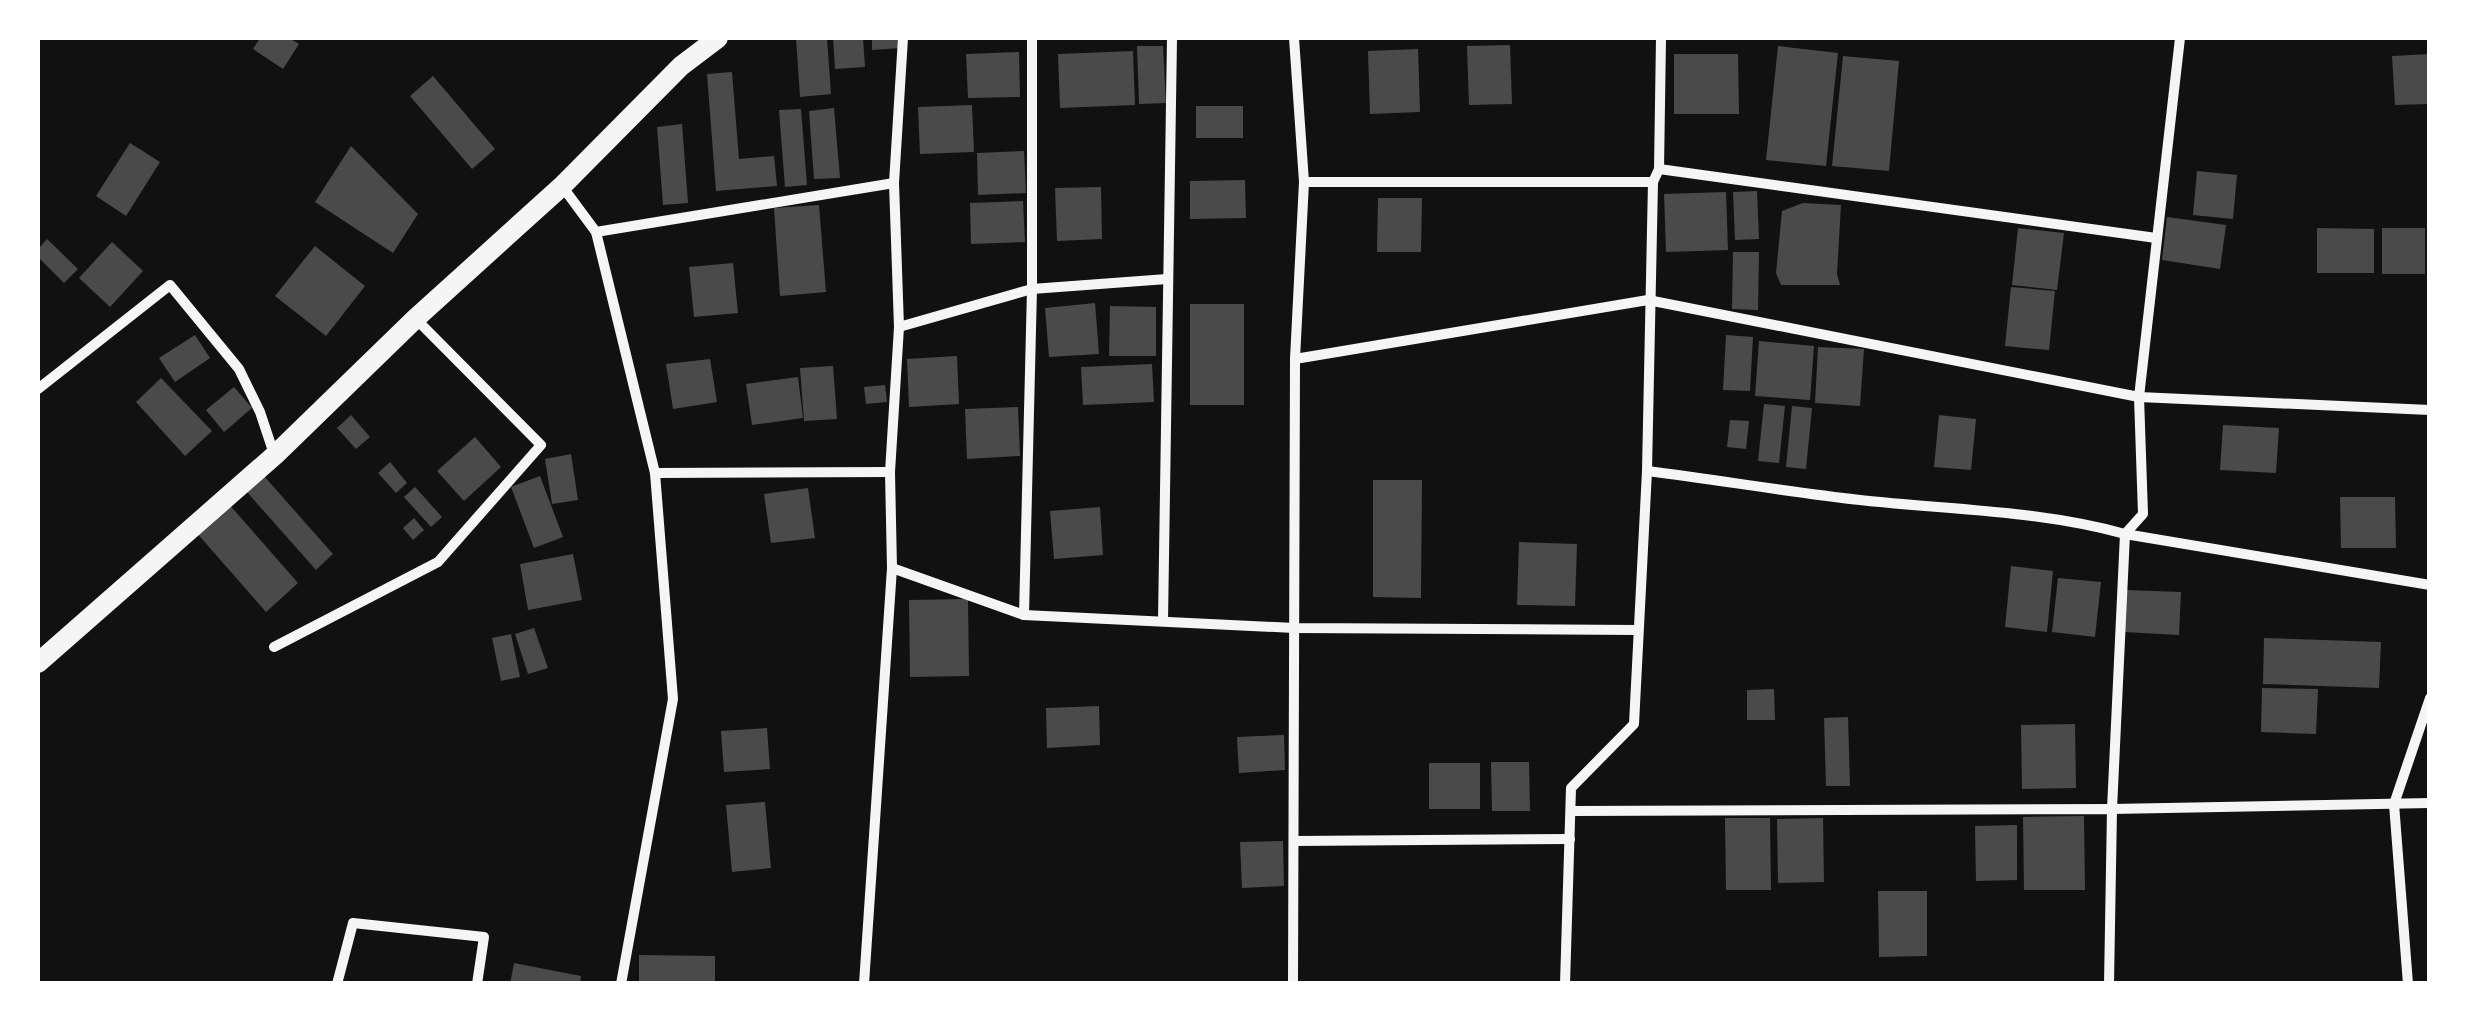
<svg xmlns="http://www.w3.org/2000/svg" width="2467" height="1021" font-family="Arial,sans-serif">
<rect width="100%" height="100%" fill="#111"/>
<g fill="#4a4a4a">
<path d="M260,38H289L299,44L283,69L253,49Z"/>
<path d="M796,38H827L831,94L800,97Z"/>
<path d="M833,38H863L865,67L835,69Z"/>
<path d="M872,38H900L901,48L872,50Z"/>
<path d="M1510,45L1512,104L1469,105L1467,46Z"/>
<path d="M1137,46H1163L1166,103L1139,104Z"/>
<path d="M1778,46L1838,53L1826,166L1766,160Z"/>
<path d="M1418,49L1420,112L1370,114L1368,51Z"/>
<path d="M1133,51L1135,105L1060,108L1058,54Z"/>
<path d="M1019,52L1020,97L968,98L966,54Z"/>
<path d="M1674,54H1738L1739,114H1674Z"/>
<path d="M2430,54V104L2395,105L2392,56Z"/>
<path d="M1843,56L1899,61L1889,171L1832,166Z"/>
<path d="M732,72L739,159L774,156L777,186L716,191L707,74Z"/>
<path d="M433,76L495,149L472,169L410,96Z"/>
<path d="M972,105L974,152L920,154L918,107Z"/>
<rect x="1196" y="106" width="47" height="32"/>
<path d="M834,108L840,178L814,179L809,111Z"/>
<path d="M801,109L807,185L785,187L779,110Z"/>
<path d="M682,124L688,203L663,205L657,127Z"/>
<path d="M130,143L160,162L126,216L96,196Z"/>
<path d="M351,146L418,214L393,253L315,202Z"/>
<path d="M1024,151L1026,193L978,195L977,153Z"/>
<path d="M2197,171L2237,175L2233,219L2193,215Z"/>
<path d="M1245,180L1246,218L1190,219V181Z"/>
<path d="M1101,187L1102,239L1057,241L1055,188Z"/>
<path d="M1757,191L1759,239L1735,240L1733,192Z"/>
<path d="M1726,192L1728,250L1666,252L1664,194Z"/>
<path d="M1378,198H1422L1421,252H1377Z"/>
<path d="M1023,201L1025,242L971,244L970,203Z"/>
<path d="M1803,203L1841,205L1837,274L1840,285H1781L1776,273L1782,211Z"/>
<path d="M819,205L826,292L780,296L774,208Z"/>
<path d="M2167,217L2226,225L2220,269L2162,260Z"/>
<path d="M2018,228L2064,233L2057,290L2012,285Z"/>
<path d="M2317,228L2374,229V273H2317Z"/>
<rect x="2382" y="228" width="43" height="46"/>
<path d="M47,239L78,269L64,283L38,257V249Z"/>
<path d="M112,242L143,271L110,307L79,278Z"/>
<path d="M315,246L365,286L326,336L275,296Z"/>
<path d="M1733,252H1759L1758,310L1732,309Z"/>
<path d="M733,263L738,313L694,317L689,267Z"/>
<path d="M2011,287L2055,291L2049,350L2005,346Z"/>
<path d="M1095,303L1099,354L1049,357L1045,308Z"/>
<rect x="1190" y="304" width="54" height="101"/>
<path d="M1110,306L1156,307V356H1109Z"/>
<path d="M195,335L210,358L175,382L159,358Z"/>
<path d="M1726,335L1753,337L1750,391L1723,390Z"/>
<path d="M1759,341L1814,346L1810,400L1755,396Z"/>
<path d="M1818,347L1864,349L1860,406L1815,403Z"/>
<path d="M957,356L959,404L909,407L907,359Z"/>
<path d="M710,359L717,402L673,409L666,364Z"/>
<path d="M1152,364L1154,402L1083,405L1081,367Z"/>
<path d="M833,366L837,419L804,421L800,368Z"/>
<path d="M798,377L803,418L752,425L746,384Z"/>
<path d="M161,378L212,431L185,456L136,402Z"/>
<path d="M885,385L887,402L866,404L864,387Z"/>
<path d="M234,387L252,408L224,432L206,410Z"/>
<path d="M1764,404L1785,406L1779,463L1758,461Z"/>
<path d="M1792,406L1812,408L1806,469L1786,467Z"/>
<path d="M1018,407L1020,456L967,459L965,409Z"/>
<path d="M351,415L370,437L356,449L337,428Z"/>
<path d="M1939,415L1976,419L1971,470L1934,467Z"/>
<path d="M1730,420L1749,421L1746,449L1727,447Z"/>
<path d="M2223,425L2279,428L2276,473L2220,470Z"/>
<path d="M475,437L501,467L464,501L437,471Z"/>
<path d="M571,454L578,500L552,504L545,459Z"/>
<path d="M390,462L407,483L396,493L378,473Z"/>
<path d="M264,476L333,554L316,570L247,492Z"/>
<path d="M540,476L563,537L534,548L511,487Z"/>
<path d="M1373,480H1422L1421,598L1373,597Z"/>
<path d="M415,487L442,517L431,527L404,497Z"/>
<path d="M808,488L815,538L771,543L764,494Z"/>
<path d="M2340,497H2395L2396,548H2341Z"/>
<path d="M227,502L298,583L266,612L195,531Z"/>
<path d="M1100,507L1103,555L1054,559L1050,511Z"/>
<path d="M414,518L424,530L413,540L403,528Z"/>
<path d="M1519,542L1577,544L1575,606L1517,605Z"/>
<path d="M573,554L582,600L528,610L520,564Z"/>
<path d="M2011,566L2053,571L2047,632L2005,627Z"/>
<path d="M2058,578L2101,582L2095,637L2052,632Z"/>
<path d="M2126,590L2181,592L2179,635L2124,632Z"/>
<path d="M968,599L969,676L910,677L909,600Z"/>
<path d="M534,628L548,668L528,674L515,634Z"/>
<path d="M511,634L520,677L501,681L492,638Z"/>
<path d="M2264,638L2381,642L2379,688L2263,684Z"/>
<path d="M2262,688L2318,689L2316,734L2261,732Z"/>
<path d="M1774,689L1775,720H1747V690Z"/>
<path d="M1099,706L1100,745L1047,748L1046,708Z"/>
<path d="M1848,717L1850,786H1826L1824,718Z"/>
<path d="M2075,724L2076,788L2022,789L2021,725Z"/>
<path d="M767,728L770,769L724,772L721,731Z"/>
<path d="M1284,735L1285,770L1239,773L1237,737Z"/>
<path d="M1491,762H1529L1530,811H1492Z"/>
<rect x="1429" y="763" width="51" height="46"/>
<path d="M765,802L771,868L732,872L726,805Z"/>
<path d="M2084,816L2085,890H2024L2023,817Z"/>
<path d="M1725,818H1770L1771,890H1726Z"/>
<path d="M1823,818L1824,882L1778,883L1777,819Z"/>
<path d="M2017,825V880L1976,881L1975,826Z"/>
<path d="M1283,841L1284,886L1242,888L1240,842Z"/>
<path d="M1878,891H1927V956L1879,957Z"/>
<path d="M639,955L715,956V984H639Z"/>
<path d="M514,963L581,976L580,984H510Z"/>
</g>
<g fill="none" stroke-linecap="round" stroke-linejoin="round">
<g stroke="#f5f5f5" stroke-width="10">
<path d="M2180,38L2139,397L2143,514L2125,534L2112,809L2430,803"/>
<path d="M1659,169L2156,238"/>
<path d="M1304,182H1653"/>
<path d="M562,186L596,232L655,473L673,699L621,984"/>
<path d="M596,232L894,183"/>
<path d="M899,327L1032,289L1167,279"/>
<path d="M1295,359L1648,300L2139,397L2430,410"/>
<path d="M38,389L170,285L239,369L260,412L274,454"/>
<path d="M1647,471C1718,480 1789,492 1860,500C1949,510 2038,510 2125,534L2430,585"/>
<path d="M655,473L890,472"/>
<path d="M892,568L1024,615L1294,628L1638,630"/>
<path d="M1024,615L1032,289V38"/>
<path d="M1163,621L1172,38"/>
<path d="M274,647L438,562L541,445L416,319"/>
<path d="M1571,811L2112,809L2109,984"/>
<path d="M1294,841L1570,839"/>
<path d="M337,984L353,923L484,937L477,984"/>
<path d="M864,984L892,568L890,472L899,327L894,183L903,38"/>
<path d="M1293,984L1295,359L1304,182L1294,38"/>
<path d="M1565,984L1571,788L1634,724L1647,471L1653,182L1659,169L1661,38"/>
<path d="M2408,984L2394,804L2430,698"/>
</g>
<path stroke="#f5f5f5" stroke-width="20" d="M38,663L275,455L415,319L562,186L681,66L718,38"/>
</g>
<rect width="2467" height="1021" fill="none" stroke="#ffffff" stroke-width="80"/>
</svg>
